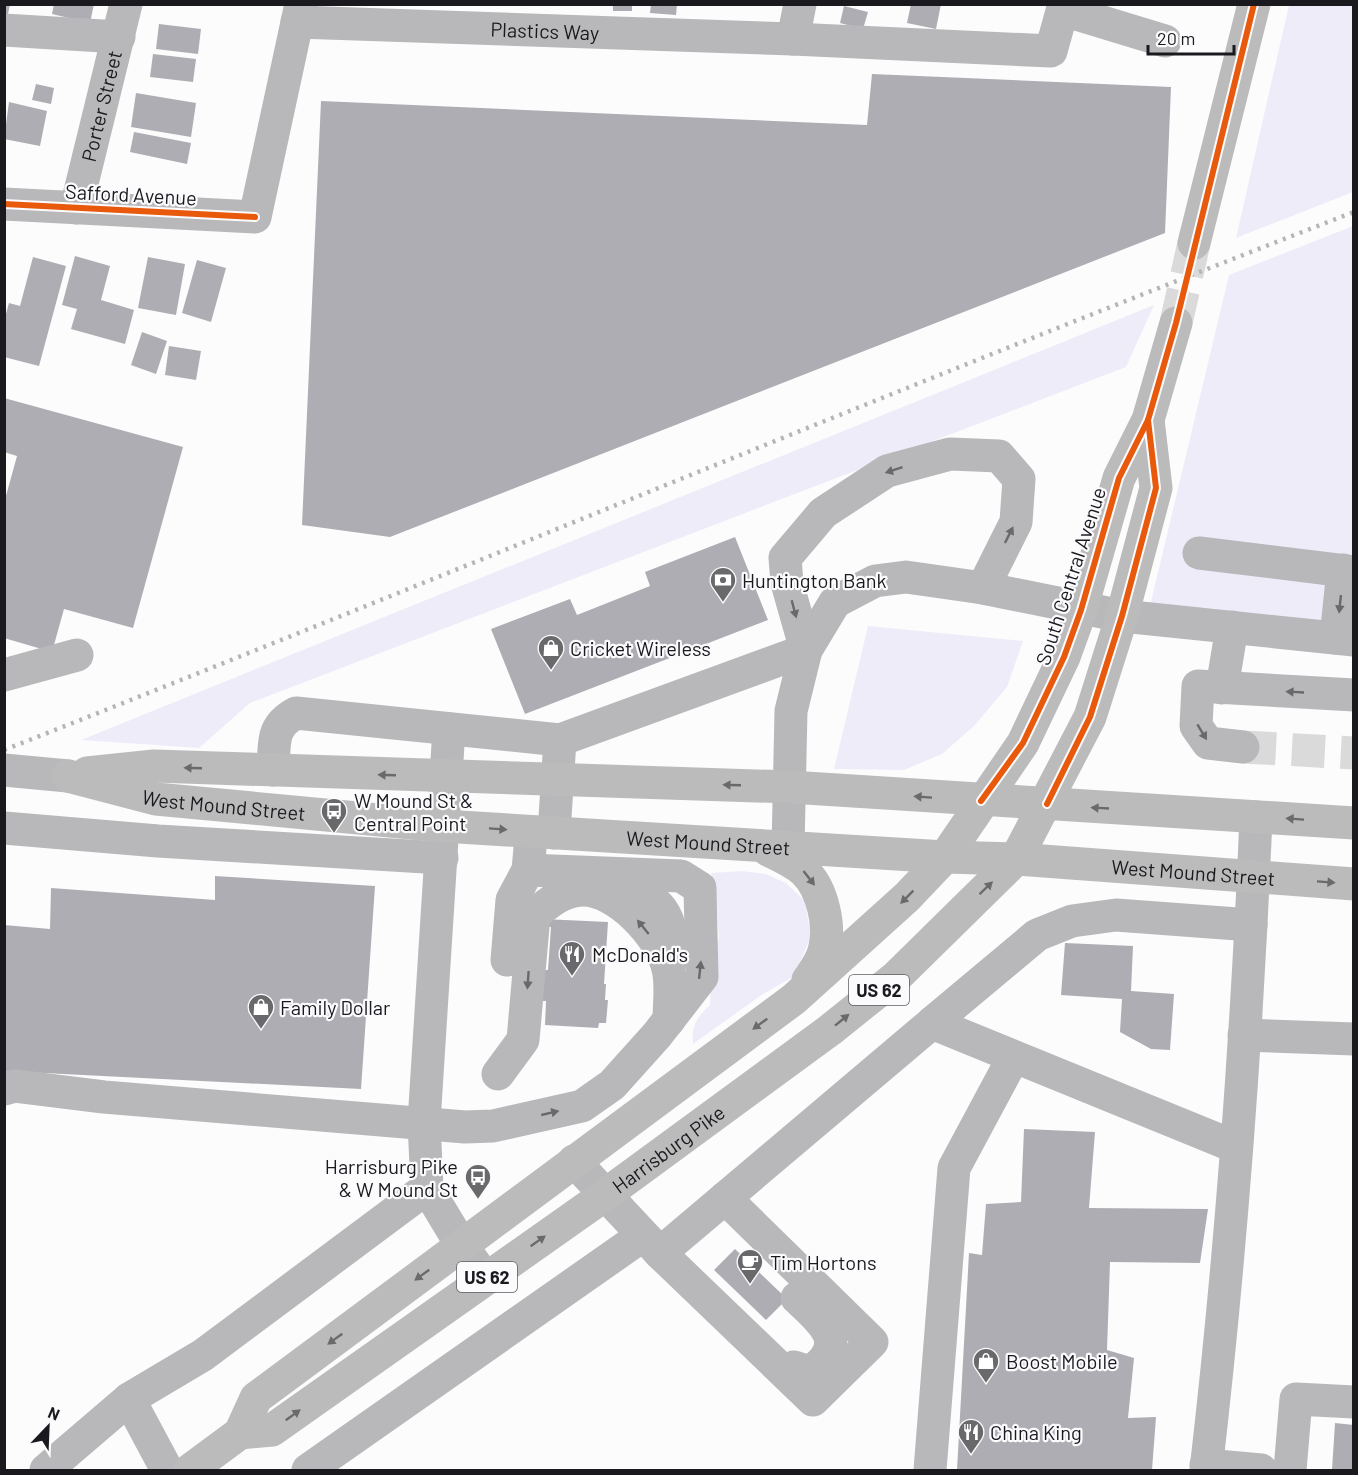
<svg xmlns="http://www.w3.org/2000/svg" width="1358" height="1475" font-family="Barlow,sans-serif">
<rect width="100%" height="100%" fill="#fcfcfd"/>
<g fill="#efecfa">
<path d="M1289,5H1353V192L1236,238Z"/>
<path d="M1353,226V626L1150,606L1229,275Z"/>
<path d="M1154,305L1126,367L250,703L199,748L81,740Z"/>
<path d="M868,626L1023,641L1007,687L974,726L942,754L904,770L834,769Z"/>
<path d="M742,871L766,874L786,883L805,901L811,937L793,977L763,994L693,1044C691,1026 697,1017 710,1005L711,963L719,938L716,892L711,873Z"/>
</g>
<g fill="#aeadb3">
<path d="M4,4H10L8,14H4Z"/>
<path d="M54,4H94L90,23L52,14Z"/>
<rect x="613" y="4" width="19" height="7"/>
<path d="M651,4H677L676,15L650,13Z"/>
<path d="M911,4H941L936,29L907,23Z"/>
<path d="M844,6L868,12L863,29L840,23Z"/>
<path d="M159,24L201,29L198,54L156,49Z"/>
<path d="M153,54L196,59L193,82L150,77Z"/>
<path d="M872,74L1171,87L1165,233L390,537L302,525L321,101L867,125Z"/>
<path d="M36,84L54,88L51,104L32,100Z"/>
<path d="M136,93L196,103L191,137L131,127Z"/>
<path d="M9,102L47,111L40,146L4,139Z"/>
<path d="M134,132L191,143L187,164L130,152Z"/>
<path d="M75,256L110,266L101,300L134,310L125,344L71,329L77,309L62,305Z"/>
<path d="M33,257L66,266L39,366L4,357V321L9,303L20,306Z"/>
<path d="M148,257L185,264L176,315L138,308Z"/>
<path d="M197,260L226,268L211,322L182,313Z"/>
<path d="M142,332L167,341L156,374L131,365Z"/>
<path d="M169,346L201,351L196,380L165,375Z"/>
<path d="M4,398L183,447L133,628L64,609L52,652L4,638V503L17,456L4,452Z"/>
<path d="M735,537L768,620L525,714L491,629L570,599L577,615L650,586L645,572Z"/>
<path d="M215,876L375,886L361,1089L4,1071V925L50,929L51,888L215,900Z"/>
<path d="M543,919L608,922L604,984H606L605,1000H608L606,1023H599L598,1028L545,1025L546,1001H538L540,970H548L551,927H543Z"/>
<path d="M1065,943L1133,946L1131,991L1174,994L1170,1050L1151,1049L1120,1032L1122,999L1061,995Z"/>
<path d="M1024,1129L1095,1132L1089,1208L1208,1209L1200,1263L1110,1262L1107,1350L1134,1358L1128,1418L1156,1417L1152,1470H957L969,1253L982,1255L986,1204L1021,1202Z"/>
<path d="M735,1249L787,1299L766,1320L714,1270Z"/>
<path d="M1335,1423L1354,1425V1470H1332Z"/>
</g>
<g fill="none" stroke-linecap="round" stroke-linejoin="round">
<path stroke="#dadadb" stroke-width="33" stroke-dasharray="33 16" stroke-linecap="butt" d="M1243,747L1354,753"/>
<path stroke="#dadadb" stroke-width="33" stroke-dasharray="33 16" stroke-linecap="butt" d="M1176,323L1194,243"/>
<g stroke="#b8b7b9" stroke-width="33">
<path d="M1063,10L1165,41"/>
<path id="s1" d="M297,22L793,39L1051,51L1064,4"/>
<path d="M4,30L119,37"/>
<path d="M793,39L800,4"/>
<path d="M4,204L255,217L301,4"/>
<path id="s2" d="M76,208L126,4"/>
<path d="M1199,553L1354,572"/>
<path d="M1336,638L1343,570"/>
<path d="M4,675L77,655"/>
<path d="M1222,688L1232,627"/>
<path d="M449,729L424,1122L427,1188L462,1246L485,1278"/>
<path d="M1243,747L1208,743L1196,726L1198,686L1354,695"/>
<path d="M4,770L68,776"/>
<path d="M273,770C275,744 270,727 296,713L560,740"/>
<path d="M4,828L158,841L442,858"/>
<path d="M554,833L560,740L806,650L835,602L875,581L906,577L983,588L1122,616L1354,640"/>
<path d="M788,848L791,711L806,650L787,583L785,558L823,513L887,471L950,454L999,456L1019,479L1016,522L983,588"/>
<path d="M607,888C661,890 678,917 669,968"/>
<path d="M507,960L512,900L528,870L530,848"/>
<path d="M932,1023L1037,935L1072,921L1116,915L1251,925"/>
<path d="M1244,1035L1354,1039"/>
<path d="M498,1074L523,1040L534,915C548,903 562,891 582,890C617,889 661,937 668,969C672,985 669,1004 669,1020"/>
<path d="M4,1089L15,1086L104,1097L465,1127L493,1126L582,1106L612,1085L657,1035L702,977L700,888L681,876L528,870"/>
<path d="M574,1161L660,1253L932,1023L1236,1147"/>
<path d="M660,1253L813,1400L872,1342L725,1198"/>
<path d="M794,1367L810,1372C851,1344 823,1322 797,1298"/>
<path d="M129,1399L167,1470"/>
<path d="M1206,1465L1261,1470"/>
<path d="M46,1470L129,1399L203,1355L427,1188"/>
<path d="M308,1470L642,1236"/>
<path d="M930,1470L954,1168L1013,1058"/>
<path d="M1206,1470C1231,1254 1247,1035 1256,817"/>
<path d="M1290,1470L1296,1399L1354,1402"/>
</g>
<g stroke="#bbbbbc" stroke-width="33">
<path d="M1194,243L1254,4"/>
<path d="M87,773L154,766L790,787L1354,823"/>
<path id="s3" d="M68,776L156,799L443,826L945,857L1016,859L1354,884"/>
<path d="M768,850C780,856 794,862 804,871C823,889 831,927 824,951C821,962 814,971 808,980"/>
<path id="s4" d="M240,1433L272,1430L605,1195L830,1030L895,978L1016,859L1090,717L1122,616L1156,488L1148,420"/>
<path d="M190,1470L240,1433L256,1398L794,999L907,897L945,857L1023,743L1064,657L1081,610L1119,478L1148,420L1176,323"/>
</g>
<path stroke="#b5b5b6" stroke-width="4.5" stroke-dasharray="3 6" stroke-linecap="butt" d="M4,750C455,573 902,386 1354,212"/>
<g stroke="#fbfbfe" stroke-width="10">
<g id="cycleway">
<path d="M4,204L255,217"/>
<path d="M981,801L1023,743L1064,657L1081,610L1119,478L1148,420L1176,323L1254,4"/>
<path d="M1047,804L1090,717L1122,616L1156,488L1148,420"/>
</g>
</g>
<use href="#cycleway" stroke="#e8590c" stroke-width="6"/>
</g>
<defs><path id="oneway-solid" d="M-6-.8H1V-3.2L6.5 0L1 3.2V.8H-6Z" transform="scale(1.5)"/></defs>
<g fill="#69686b">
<use href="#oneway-solid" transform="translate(894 470) rotate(162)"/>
<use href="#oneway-solid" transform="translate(1009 535) rotate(-63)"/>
<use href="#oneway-solid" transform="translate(1340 604) rotate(96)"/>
<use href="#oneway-solid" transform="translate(794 609) rotate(75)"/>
<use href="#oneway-solid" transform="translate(1295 692) rotate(-177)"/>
<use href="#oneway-solid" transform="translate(1202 732) rotate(59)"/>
<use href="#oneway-solid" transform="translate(643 927) rotate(-129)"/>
<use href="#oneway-solid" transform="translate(700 970) rotate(-84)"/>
<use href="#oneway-solid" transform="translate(528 980) rotate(94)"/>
<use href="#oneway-solid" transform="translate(550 1113) rotate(-13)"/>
</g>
<g fill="#6a6a6c">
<use href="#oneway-solid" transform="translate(193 768) rotate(-178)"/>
<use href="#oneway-solid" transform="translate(387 775) rotate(-178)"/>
<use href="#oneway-solid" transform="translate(732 785) rotate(-178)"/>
<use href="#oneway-solid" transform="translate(923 797) rotate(-176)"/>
<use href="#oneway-solid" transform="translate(1100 808) rotate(-177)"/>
<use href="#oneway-solid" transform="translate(1295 819) rotate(-176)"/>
<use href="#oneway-solid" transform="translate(498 829) rotate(4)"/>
<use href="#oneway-solid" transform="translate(809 878) rotate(52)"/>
<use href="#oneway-solid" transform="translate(1326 882) rotate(4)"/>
<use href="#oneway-solid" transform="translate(986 888) rotate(-44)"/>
<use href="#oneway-solid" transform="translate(907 897) rotate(135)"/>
<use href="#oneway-solid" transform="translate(842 1020) rotate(-39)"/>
<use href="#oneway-solid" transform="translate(760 1024) rotate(144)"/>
<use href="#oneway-solid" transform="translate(538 1241) rotate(-35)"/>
<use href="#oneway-solid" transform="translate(422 1275) rotate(144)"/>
<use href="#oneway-solid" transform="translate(335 1339) rotate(144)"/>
<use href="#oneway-solid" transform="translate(293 1415) rotate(-36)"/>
</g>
<defs>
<g id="bank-pin" transform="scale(1.35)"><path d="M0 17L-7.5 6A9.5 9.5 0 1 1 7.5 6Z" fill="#69686b" stroke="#fbfbfe"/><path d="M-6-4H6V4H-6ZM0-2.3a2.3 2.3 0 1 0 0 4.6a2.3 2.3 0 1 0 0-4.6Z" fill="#fff"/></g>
<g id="shop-pin" transform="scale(1.35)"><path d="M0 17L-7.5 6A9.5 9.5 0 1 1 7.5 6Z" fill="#69686b" stroke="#fbfbfe"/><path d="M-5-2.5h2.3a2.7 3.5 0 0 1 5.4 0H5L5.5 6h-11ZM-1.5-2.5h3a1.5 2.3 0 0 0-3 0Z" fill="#fff"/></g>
<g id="bus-pin" transform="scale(1.35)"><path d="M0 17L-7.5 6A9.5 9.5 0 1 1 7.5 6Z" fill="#69686b" stroke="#fbfbfe"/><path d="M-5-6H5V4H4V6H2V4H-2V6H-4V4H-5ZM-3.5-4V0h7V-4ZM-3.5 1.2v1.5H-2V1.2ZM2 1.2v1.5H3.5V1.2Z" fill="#fff"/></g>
<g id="restaurant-pin" transform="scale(1.35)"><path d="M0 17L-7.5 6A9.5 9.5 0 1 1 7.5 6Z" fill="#69686b" stroke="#fbfbfe"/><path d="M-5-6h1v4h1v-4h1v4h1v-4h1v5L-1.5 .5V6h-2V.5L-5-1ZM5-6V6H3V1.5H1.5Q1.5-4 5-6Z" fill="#fff"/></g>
<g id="cafe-pin" transform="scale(1.35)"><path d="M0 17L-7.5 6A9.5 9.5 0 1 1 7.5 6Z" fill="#69686b" stroke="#fbfbfe"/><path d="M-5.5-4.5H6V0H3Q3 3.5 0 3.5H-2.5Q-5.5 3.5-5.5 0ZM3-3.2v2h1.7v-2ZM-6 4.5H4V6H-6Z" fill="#fff"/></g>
</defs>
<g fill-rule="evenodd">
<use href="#bank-pin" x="723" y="580"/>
<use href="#shop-pin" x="551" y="648"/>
<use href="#bus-pin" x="334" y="811"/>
<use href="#restaurant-pin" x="572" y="954"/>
<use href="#shop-pin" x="261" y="1007"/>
<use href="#bus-pin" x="478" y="1177"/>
<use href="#cafe-pin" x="750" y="1262"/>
<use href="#shop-pin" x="986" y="1361"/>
<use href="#restaurant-pin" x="971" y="1432"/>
</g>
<g text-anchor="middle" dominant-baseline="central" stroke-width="4.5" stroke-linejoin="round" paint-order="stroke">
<g fill="#fbfbfe" stroke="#5e5d60" stroke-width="1.5">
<rect x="849" y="975" width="60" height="30" rx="4.5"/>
<rect x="457" y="1262" width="60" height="30" rx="4.5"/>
</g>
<g font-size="18" font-weight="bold" fill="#1a191d">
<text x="879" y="990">US 62</text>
<text x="487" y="1277">US 62</text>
</g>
<g font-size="20" fill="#1a191d" stroke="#fbfbfe">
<text stroke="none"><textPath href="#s1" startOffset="248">Plastics Way</textPath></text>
<text stroke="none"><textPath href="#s2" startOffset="105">Porter Street</textPath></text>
<text transform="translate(131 194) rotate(3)">Safford Avenue</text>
<text transform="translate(1070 576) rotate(-72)">South Central Avenue</text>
<text stroke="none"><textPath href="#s3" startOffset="159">West Mound Street</textPath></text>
<text stroke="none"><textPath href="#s3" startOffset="645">West Mound Street</textPath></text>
<text stroke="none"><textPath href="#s3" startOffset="1131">West Mound Street</textPath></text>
<text stroke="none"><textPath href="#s4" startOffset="518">Harrisburg Pike</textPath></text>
</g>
<g font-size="20" fill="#1a191d" stroke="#fbfbfe" text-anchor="start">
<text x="742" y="580">Huntington Bank</text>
<text x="570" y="648">Cricket Wireless</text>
<text x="354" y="800">W Mound St &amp;<tspan x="354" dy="23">Central Point</tspan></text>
<text x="592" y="954">McDonald's</text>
<text x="280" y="1007">Family Dollar</text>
<text x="458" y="1166" text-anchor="end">Harrisburg Pike<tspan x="458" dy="23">&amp; W Mound St</tspan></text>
<text x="770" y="1262">Tim Hortons</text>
<text x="1006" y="1361">Boost Mobile</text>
<text x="990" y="1432">China King</text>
</g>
</g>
<rect width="1358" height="1475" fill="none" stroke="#1a191d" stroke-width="12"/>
<g transform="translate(48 1427) rotate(23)" stroke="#fbfbfe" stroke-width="4.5" paint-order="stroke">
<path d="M0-4.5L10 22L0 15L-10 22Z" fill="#1a191d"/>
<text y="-9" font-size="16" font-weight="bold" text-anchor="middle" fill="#1a191d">N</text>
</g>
<path d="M1148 45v9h86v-9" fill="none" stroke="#1a191d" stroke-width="3"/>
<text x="1157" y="45" font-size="18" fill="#1a191d" stroke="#fbfbfe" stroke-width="4.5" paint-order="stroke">20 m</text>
</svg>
